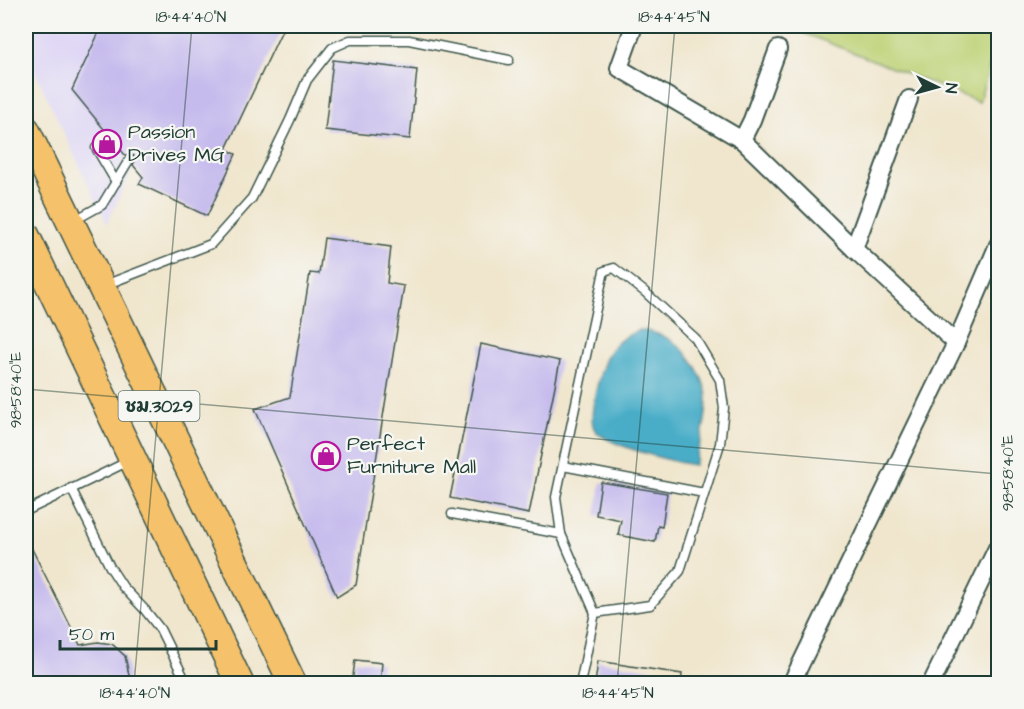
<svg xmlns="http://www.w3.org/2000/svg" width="1024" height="709" font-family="'Architects Daughter','Playpen Sans Thai',sans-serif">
<rect width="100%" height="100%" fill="#f6f6f2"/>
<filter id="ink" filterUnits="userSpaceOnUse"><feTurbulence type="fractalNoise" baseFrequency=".0167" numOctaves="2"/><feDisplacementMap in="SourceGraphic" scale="12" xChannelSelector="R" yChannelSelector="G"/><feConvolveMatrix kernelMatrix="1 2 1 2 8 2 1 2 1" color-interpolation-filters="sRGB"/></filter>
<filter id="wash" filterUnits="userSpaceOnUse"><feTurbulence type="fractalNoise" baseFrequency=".008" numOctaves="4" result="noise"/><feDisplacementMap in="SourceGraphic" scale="24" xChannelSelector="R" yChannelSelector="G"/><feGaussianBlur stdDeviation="1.35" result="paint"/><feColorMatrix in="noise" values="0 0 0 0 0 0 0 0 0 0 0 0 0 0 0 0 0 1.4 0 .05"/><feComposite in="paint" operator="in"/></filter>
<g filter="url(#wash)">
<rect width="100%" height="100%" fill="#f0e6cd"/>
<path fill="#ded5f5" d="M26,26H198L107,224L26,53Z"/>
<path fill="#bed377" stroke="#6e8856" stroke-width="1.5" d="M786,26H998V38L979,102Z"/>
<path fill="#48adc8" stroke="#34757e" stroke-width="1.5" d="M640,330C670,333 690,352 702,379C704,385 707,391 707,397C707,421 700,443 694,465C674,462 606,445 595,430C586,418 602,363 610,351C618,340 628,335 640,330Z"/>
<g id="blocks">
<g fill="#c6bbed">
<path d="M102,26H284L226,149L236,154L207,216L139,184L143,177L133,165L135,161L134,156L130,154L125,155L72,90Z"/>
<path d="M333,60L417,70L410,139L325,130Z"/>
<path d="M324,238L391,247L387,283L404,286L356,585L337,597L255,409L290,397L310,273L319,274Z"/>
<path d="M481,344L560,361L529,514L450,498Z"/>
<path d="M601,482L667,493L662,527L658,526L655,542L618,535L621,520L596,515Z"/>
<path d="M26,537L80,645L98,642L112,644L125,656L129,675L127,684H26Z"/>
<path d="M355,660L382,663L380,684H352Z"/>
<path d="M598,661L682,674L681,684H595Z"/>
</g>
</g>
</g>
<g filter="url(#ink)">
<use href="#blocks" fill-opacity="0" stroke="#3e564b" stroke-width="1.5"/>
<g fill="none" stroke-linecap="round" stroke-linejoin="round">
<g stroke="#3e564b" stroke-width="11">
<g id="lane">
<path d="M96,148L116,182"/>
<path d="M75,220L102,205L129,160"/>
<path d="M105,285L211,244L252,198L290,120L307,80L332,48L350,40H409L509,60"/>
<path d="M563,466L704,493"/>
<path d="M71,488L110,567L123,587L145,610L160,629L187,684"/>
<path d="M26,511L129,461"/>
<path d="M452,514L561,534"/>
<path d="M580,684L595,613L561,534L556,497L604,271L614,268L645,292L695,338L720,380L724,408L720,444L680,571L650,605L595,613"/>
</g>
</g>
<g stroke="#3e564b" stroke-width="20">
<g id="street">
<path d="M634,26L619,68L742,140L854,249L956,343"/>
<path d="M742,140L752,120L778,49"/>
<path d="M854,249L909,99"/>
<path d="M791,684L956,343L998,245"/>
<path d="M931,684L998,546"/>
</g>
</g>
<g stroke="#3e564b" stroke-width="30">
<g id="primary">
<path d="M26,130L293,684"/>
<path d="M26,236L240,684"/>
</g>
</g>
<use href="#lane" stroke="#fff" stroke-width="8"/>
<use href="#street" stroke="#fff" stroke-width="16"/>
<use href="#primary" stroke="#f5c16b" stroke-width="27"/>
</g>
</g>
<path fill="none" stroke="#1f3d34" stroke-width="1.5" stroke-opacity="0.45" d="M26,389L998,474M134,684L192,26M617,684L675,26"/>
<defs>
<g id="shop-ring" transform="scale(1.5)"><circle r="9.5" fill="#f6f6f2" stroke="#b5179e" stroke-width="1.5"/><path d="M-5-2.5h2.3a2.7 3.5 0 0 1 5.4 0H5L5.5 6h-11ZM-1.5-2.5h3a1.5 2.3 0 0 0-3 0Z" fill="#b5179e"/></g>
</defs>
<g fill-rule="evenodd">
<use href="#shop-ring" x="107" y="144"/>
<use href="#shop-ring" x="326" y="456"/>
</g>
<g text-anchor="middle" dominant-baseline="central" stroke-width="4.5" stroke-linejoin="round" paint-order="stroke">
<rect fill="#f6f6f2" stroke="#60746d" stroke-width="1.5" x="118.5" y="391" width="81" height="30" rx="4.5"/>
<g font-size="18" font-weight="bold" fill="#1f3d34">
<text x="159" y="406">ชม.3029</text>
</g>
<g font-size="20" fill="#1f3d34" stroke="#f6f6f2" text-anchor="start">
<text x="128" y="132">Passion<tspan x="128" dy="23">Drives MG</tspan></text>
<text x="347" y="444">Perfect<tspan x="347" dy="23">Furniture Mall</tspan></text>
</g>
</g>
<rect width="1024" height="709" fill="none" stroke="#f6f6f2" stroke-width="66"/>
<g transform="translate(937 87) rotate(95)" stroke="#f6f6f2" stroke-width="4.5" paint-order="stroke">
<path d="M0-4.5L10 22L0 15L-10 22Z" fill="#1f3d34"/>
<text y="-9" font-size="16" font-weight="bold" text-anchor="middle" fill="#1f3d34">N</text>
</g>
<path d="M60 640v9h156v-9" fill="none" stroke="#1f3d34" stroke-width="3"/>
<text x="69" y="640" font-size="18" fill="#1f3d34" stroke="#f6f6f2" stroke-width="4.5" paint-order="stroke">50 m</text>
<rect x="33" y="33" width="958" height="643" fill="none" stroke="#1f3d34" stroke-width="2"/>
<g font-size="15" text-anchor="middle" fill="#1f3d34">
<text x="191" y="22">18°44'40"N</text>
<text x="674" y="22">18°44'45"N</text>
<text transform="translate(16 390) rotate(-90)" y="5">98°58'40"E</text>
<text transform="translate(1008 473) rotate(-90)" y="5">98°58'40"E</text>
<text x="135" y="698">18°44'40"N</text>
<text x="618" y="698">18°44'45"N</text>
</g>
</svg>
